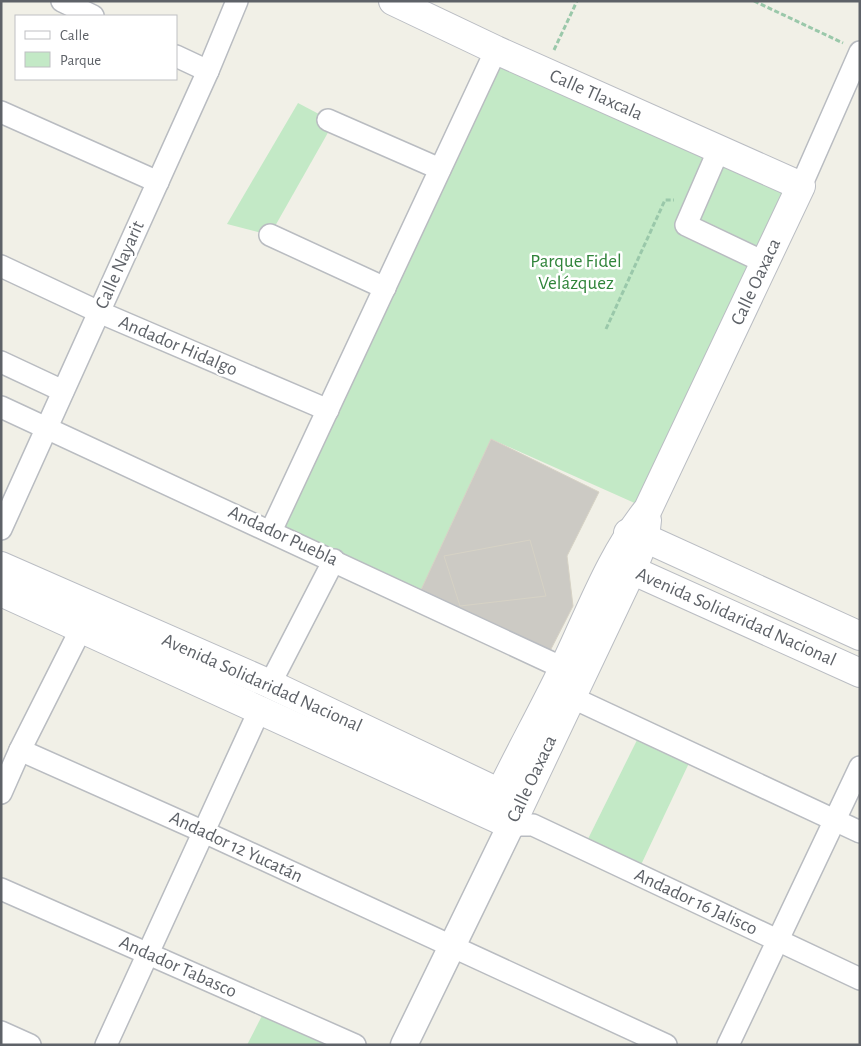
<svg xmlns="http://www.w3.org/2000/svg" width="861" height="1046" font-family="'Alegreya Sans',sans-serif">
<rect width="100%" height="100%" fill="#f1f0e7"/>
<g fill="#c3e9c6">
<path d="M496,50L801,186L648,509L491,439L417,599L271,531Z"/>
<path d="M298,103L334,122L270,235L227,224Z"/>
<path d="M640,734L690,761L639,869L585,845Z"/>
<path d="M267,1006L329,1036L325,1045H247Z"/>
</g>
<g fill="#cccac4" stroke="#d6d2c5">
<path d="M491,439L599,492L567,556L573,606L550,651L420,592Z"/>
<path d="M530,540L546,596L460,606L444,556Z"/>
</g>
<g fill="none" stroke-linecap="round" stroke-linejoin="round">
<g stroke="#b9bcc1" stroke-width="24">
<g id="minor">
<path d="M62,1L93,16"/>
<path d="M176,56L208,71"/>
<path d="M1,112L158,182"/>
<path d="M328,120L440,169"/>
<path d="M719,149L686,225L766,263"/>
<path d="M801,186L860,52"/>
<path d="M270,235L385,288"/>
<path d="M1,266L99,312L328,410"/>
<path d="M1,362L63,391"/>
<path d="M1,407L563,668"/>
<path d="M1,529L208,71L237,1"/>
<path d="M271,531L496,50"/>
<path d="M270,684L334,560"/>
<path d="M571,697L860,832"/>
<path d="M20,750L204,832L666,1045"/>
<path d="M1,793L20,750L81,629"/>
<path d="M511,825H533L860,979"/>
<path d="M1,889L355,1045"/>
<path d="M1,1032L30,1045"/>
<path d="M106,1045L259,711"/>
<path d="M728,1045L860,767"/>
</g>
</g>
<g stroke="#b9bcc1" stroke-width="29">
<path id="tertiary" d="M404,1045L511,825"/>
</g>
<g stroke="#babdc3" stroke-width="30">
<g id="secondary">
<path d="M393,1L496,50L801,186L648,509C610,556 590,613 564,667C540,717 513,764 490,814"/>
<path d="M628,533L645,538L860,636"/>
<path d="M616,563L860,673"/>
<path d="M1,566L270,684L515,800"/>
<path d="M1,592L511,825L632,570L645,538L647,520"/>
</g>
</g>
<g stroke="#9ac8aa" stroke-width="3" stroke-dasharray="5 2.5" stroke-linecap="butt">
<path d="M754,1L843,43"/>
<path d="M554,50L577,1"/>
<path d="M606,329L665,200H674"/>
</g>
<use href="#minor" stroke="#fff" stroke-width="21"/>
<use href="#tertiary" stroke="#fff" stroke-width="26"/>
<use href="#secondary" stroke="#fff" stroke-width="28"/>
</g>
<g text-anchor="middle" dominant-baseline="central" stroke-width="5" stroke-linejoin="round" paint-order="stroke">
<g font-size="19" fill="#5e6268" stroke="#fff">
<text transform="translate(596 95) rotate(24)">Calle Tlaxcala</text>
<text transform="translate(120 265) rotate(-66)">Calle Nayarit</text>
<text transform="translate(756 282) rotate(-65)">Calle Oaxaca</text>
<text transform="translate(178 346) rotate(23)">Andador Hidalgo</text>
<text transform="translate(283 536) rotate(25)">Andador Puebla</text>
<text transform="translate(736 617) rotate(24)">Avenida Solidaridad Nacional</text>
<text transform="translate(262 683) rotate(24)">Avenida Solidaridad Nacional</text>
<text transform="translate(532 779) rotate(-65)">Calle Oaxaca</text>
<text transform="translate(236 847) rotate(25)">Andador 12 Yucatán</text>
<text transform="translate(696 902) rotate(25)">Andador 16 Jalisco</text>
<text transform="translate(178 967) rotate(24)">Andador Tabasco</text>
</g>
<g font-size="19" fill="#30843a" stroke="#fff">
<text x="576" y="261">Parque Fidel<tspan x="576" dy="22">Velázquez</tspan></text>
</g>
</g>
<rect width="861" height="1046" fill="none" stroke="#5e6268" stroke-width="5"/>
<rect x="15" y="15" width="162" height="65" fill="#ffffff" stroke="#bfc0c3"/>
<rect x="25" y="31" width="25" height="8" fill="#ffffff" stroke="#bfc0c3"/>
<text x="60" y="40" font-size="15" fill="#5e6268">Calle</text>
<rect x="25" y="52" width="25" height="15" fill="#c3e9c6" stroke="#bfc0c3"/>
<text x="60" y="65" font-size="15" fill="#5e6268">Parque</text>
</svg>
